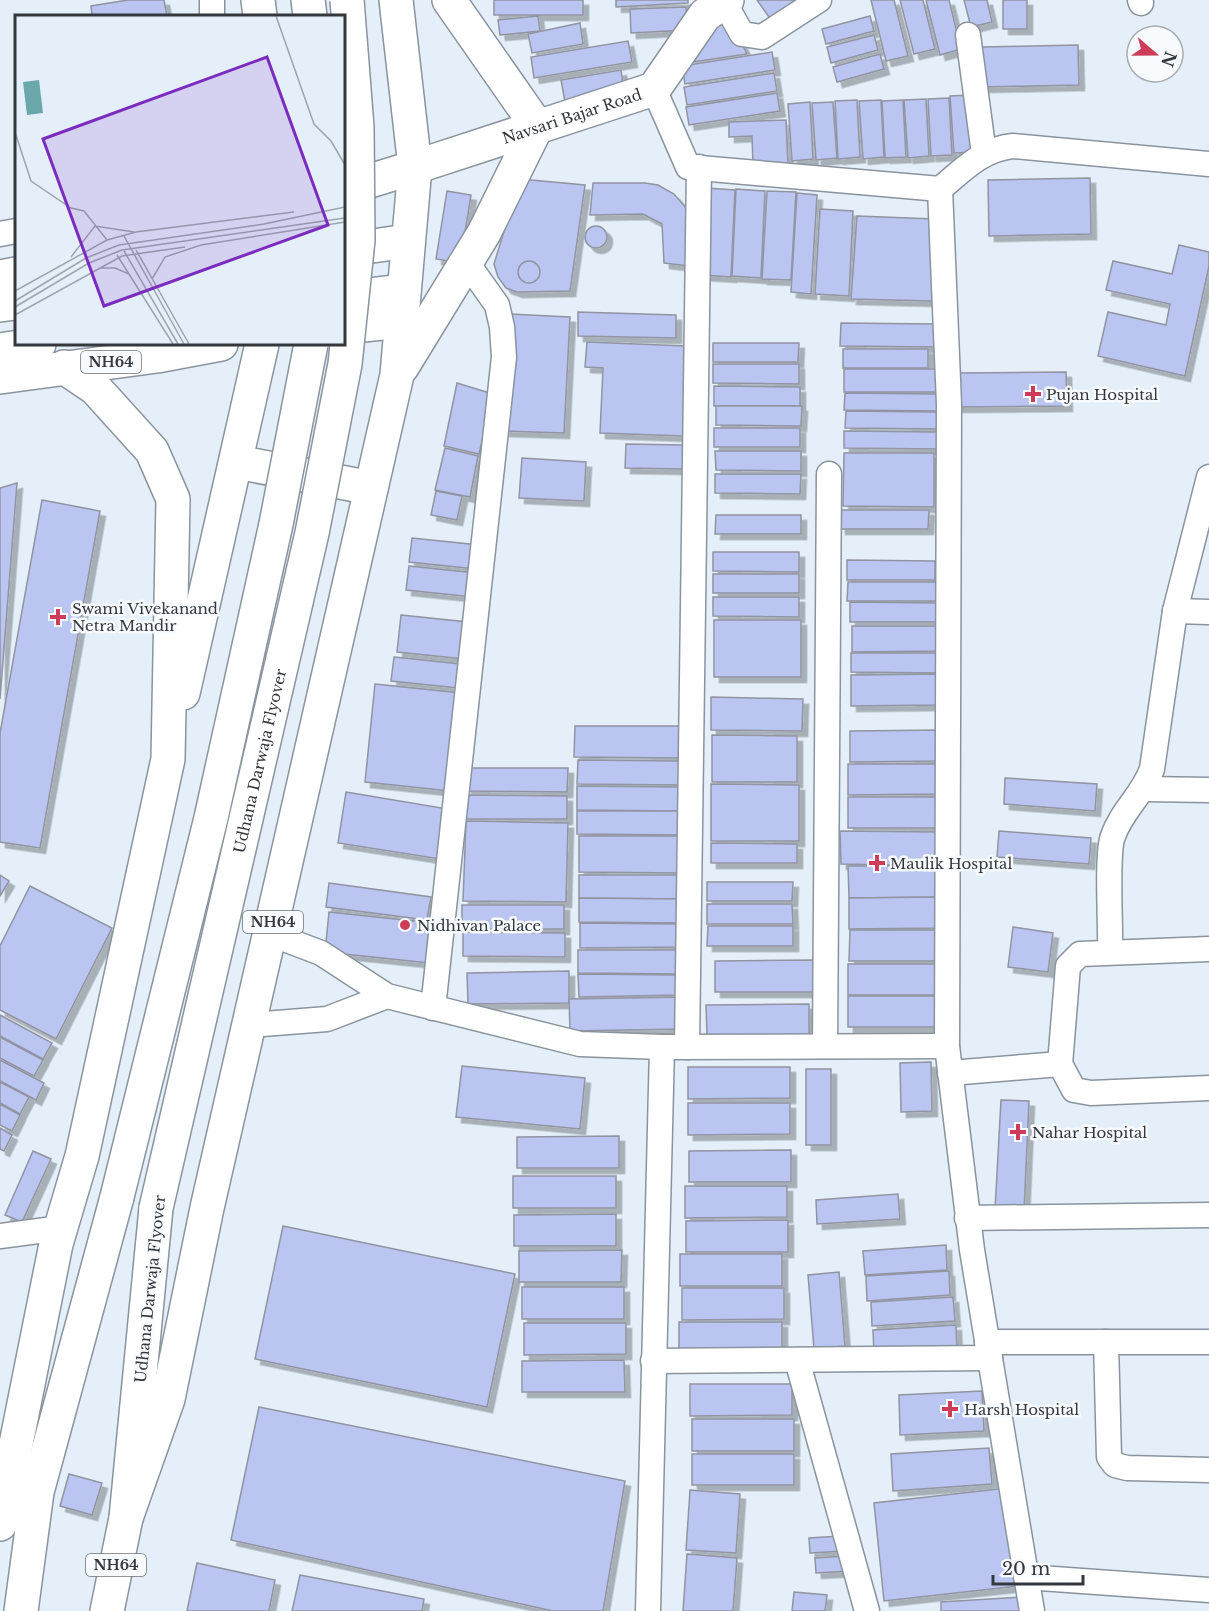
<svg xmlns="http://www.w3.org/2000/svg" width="1209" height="1611" font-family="'Libre Baskerville',serif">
<defs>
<filter id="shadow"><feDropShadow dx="5.5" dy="5.5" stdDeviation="0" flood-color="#0004"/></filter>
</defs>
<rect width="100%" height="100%" fill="#e4eff9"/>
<g fill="#bac5f2" stroke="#9194a1" stroke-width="1.5" filter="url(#shadow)">
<path d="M128,0H164L167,16H92L91,6Z"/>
<rect x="494" y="0" width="89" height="15"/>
<path d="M616,0H688V3L616,7Z"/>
<path d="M757,0H801L776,27Z"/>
<path d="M871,0H894L908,56L886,61Z"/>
<path d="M900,0H923L935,49L914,54Z"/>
<path d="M926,0H949L961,49L940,55Z"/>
<path d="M964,0H987L992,22L971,27Z"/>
<rect x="1003" y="0" width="24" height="29"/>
<path d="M686,7L687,30L631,33L630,9Z"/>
<path d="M724,8L747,54L686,63Z"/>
<path d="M538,16L540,31L500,35L498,20Z"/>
<path d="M870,16L874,31L826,44L822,29Z"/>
<path d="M580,23L583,44L532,53L528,34Z"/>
<path d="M874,35L878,50L831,63L827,47Z"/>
<path d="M628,41L632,62L534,78L531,57Z"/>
<path d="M1078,45L1079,85L980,87V47Z"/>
<path d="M772,52L775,70L685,84L682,66Z"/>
<path d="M880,54L884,69L837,82L833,67Z"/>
<path d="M621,70L624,92L565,102L561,80Z"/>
<path d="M774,73L777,91L687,105L684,87Z"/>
<path d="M777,93L780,111L689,125L686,107Z"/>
<path d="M971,95L975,152L954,153L950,96Z"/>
<path d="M949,98L952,155L931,156L928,99Z"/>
<path d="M926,99L929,156L908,158L904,100Z"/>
<path d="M857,100L860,157L838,159L835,101Z"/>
<path d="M881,100L884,157L863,159L859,101Z"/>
<path d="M903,100L906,157L885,158L882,101Z"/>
<path d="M810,102L813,159L792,161L788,104Z"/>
<path d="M833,102L837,158L816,160L812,103Z"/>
<path d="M786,120L788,163L753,165L752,136L729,137V122Z"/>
<path d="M1090,178L1091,234L989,236L988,180Z"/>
<path d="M520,179L585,185L570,291L517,292L506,288L498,277L494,264Z"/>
<path d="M593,183H645L658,185L674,194L687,209L689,266L664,263L662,224L643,214L590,215Z"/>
<path d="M706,188L735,190L731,277L702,275Z"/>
<path d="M736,189L765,191L761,278L732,276Z"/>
<path d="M447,191L471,195L460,263L436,259Z"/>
<path d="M767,191L796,192L791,280L762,279Z"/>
<path d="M797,193L817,195L811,294L791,292Z"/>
<path d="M820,209L853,211L849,296L815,294Z"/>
<path d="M857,216L935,219L932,301L851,299Z"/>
<circle cx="596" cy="237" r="11"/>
<path d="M1179,245L1209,252V266L1185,376L1098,356L1108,312L1166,325L1170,304L1106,290L1113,261L1172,274Z"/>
<circle cx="529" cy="272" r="11"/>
<path d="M578,312L676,315V338L578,336Z"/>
<path d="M510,314L570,317L564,433L504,431Z"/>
<path d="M841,323L935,324V347L840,346Z"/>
<path d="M587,342L686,346L683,436L600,433L603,368L585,367Z"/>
<path d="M713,343H799L798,362H713Z"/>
<rect x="843" y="349" width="85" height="19"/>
<path d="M713,364H799V384L713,383Z"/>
<rect x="844" y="369" width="95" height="23"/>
<path d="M1066,372L1067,406L955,407V373Z"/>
<path d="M457,383L493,394L479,454L444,446Z"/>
<path d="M714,386L800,387V406H714Z"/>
<path d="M845,393L938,394V411L844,410Z"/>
<path d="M716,406H802L801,426L716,425Z"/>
<path d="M846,411L939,412V429L845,428Z"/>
<rect x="714" y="428" width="86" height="19"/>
<path d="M844,431L937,432V449L844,448Z"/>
<path d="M626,444L684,445V469L625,468Z"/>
<path d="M445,448L478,456L470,497L435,490Z"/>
<path d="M715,451H801V471L716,470Z"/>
<path d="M844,453H934V507L843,506Z"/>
<path d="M522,458L586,462L584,501L519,498Z"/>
<path d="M715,474H801L800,494L715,493Z"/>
<path d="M17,483L0,699V488Z"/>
<path d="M436,491L462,496L457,520L431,515Z"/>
<path d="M42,500L100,511L40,848L0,842V733Z"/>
<path d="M840,510H929L928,529H840Z"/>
<path d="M716,515H801V534H715Z"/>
<path d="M412,538L479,545L476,569L409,562Z"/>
<path d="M713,552H799V572L713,571Z"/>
<path d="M847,560L935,561V580H847Z"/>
<path d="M409,566L476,573L473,597L406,590Z"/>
<rect x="713" y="574" width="86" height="19"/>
<path d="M848,582H936V601H847Z"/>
<path d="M713,597H799V617L713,616Z"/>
<path d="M850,602L938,603V622H850Z"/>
<path d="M401,615L468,622L464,659L397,652Z"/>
<rect x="714" y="620" width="87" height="57"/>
<path d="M852,626H939V651L852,652Z"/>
<path d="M851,653H939V673L851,672Z"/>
<path d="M394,657L461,664L458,688L391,681Z"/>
<path d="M941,674L940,705L851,706V675Z"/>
<path d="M375,684L461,693L450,791L365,782Z"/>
<path d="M711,697L803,699L802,731L711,730Z"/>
<path d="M575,726H680V758L574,757Z"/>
<path d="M940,730L939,761L850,762V731Z"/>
<path d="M712,735L797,736V782H712Z"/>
<path d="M578,760L679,761V785L577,784Z"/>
<path d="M848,764H938V794L848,795Z"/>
<path d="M466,768H568L567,792L466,791Z"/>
<path d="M1005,778L1097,784L1095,811L1004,804Z"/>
<path d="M711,784L799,785V841H711Z"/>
<path d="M577,786L679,787V811L577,810Z"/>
<path d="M346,792L448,809L440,859L338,843Z"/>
<path d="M465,795L567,796V819H465Z"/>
<rect x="848" y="797" width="90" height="31"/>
<path d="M577,811H679V835L577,834Z"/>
<path d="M466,821L568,823L566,902L463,901Z"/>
<path d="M840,831L938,832V866L841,864Z"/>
<path d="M999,831L1091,838L1089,864L997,857Z"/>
<path d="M579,836H680V873L579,872Z"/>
<path d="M711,843L797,844V863H711Z"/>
<path d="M848,866H938V897L849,898Z"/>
<path d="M0,875L9,881L0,896Z"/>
<path d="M579,875H681V899L579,898Z"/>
<path d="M707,882H793L792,901H707Z"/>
<path d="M329,883L431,897L427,920L326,907Z"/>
<path d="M30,886L112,928L56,1039L0,1010V946Z"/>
<path d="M939,897V928L849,929V898Z"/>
<path d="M579,898L681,899V923L579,922Z"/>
<path d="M707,904H792L793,924H707Z"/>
<rect x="462" y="905" width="102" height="24"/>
<path d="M329,912L433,923L429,963L325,952Z"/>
<path d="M580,923L682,924L681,947L580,948Z"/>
<path d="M708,926H793V946H707Z"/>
<path d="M1013,927L1053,933L1048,972L1008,967Z"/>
<path d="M850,930H939V961H849Z"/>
<path d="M463,932L565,933V957L463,956Z"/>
<path d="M578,950H680V974L578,973Z"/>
<path d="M816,960L817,992H715V961Z"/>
<rect x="848" y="964" width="90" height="31"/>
<path d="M569,971V1003L468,1004L467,973Z"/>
<path d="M578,974L680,975V995L579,997Z"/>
<rect x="848" y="996" width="90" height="31"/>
<path d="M683,997V1029L570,1031L569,999Z"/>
<path d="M809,1004V1036H707L706,1005Z"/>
<path d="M0,1015L52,1043L43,1059L0,1036Z"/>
<path d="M0,1037L43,1060L34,1076L0,1058Z"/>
<path d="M0,1060L44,1083L36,1100L0,1081Z"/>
<path d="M931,1062L932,1111L901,1112L900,1063Z"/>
<path d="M462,1066L585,1078L580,1129L456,1117Z"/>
<path d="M688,1067H790V1098L688,1099Z"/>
<rect x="806" y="1069" width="25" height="76"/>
<path d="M0,1082L29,1097L20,1114L0,1103Z"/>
<path d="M1001,1100L1029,1101L1024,1212L995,1210Z"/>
<path d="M688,1103H790V1134L688,1135Z"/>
<path d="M0,1104L20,1115L12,1131L0,1125Z"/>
<path d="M0,1128L12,1135L4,1151L0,1149Z"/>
<path d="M619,1136V1168H517V1137Z"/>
<path d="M791,1150V1182H689V1151Z"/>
<path d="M33,1151L51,1159L22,1222L5,1215Z"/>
<rect x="513" y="1176" width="103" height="32"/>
<path d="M685,1186H787V1217L685,1218Z"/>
<path d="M898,1194L900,1219L817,1224L816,1200Z"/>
<path d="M616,1214V1246H514V1215Z"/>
<path d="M788,1220V1252H686V1221Z"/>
<path d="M283,1226L515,1274L487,1407L255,1359Z"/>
<path d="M946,1245L947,1270L865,1275L863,1251Z"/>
<path d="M622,1250L621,1282H519V1251Z"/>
<rect x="680" y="1254" width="102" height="32"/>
<path d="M949,1271L950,1295L867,1301L866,1276Z"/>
<path d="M839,1272L845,1346L814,1349L808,1275Z"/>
<rect x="522" y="1287" width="102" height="32"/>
<path d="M682,1288H784V1319L682,1320Z"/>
<path d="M953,1297L955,1321L872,1326L871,1302Z"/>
<rect x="679" y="1322" width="103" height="32"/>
<path d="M524,1323H626V1354L524,1355Z"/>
<path d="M956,1325L957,1349L874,1354L873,1330Z"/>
<path d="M624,1360L625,1392H522V1361Z"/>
<path d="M690,1384H792V1415L690,1416Z"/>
<path d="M982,1391L984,1431L900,1435L899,1395Z"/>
<path d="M259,1407L625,1481L603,1611H553L231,1540Z"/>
<rect x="692" y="1419" width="102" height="32"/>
<path d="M989,1448L992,1484L893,1491L891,1454Z"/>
<rect x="692" y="1454" width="102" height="31"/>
<path d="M69,1474L102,1483L92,1515L60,1506Z"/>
<path d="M1007,1488L1018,1586L884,1601L874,1503Z"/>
<path d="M690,1490L740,1494L736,1553L686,1550Z"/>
<path d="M840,1536L844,1551L810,1553L809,1538Z"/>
<path d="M687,1554L737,1558L733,1611H683Z"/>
<path d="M846,1556L850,1571L816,1573L815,1558Z"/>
<path d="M197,1563L275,1580L269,1611H187Z"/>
<path d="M300,1575L424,1599L422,1611H292Z"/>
<path d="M794,1592L827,1595L825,1611H792Z"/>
<path d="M1023,1597L1024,1611H941V1602Z"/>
</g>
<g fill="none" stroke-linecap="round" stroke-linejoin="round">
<g stroke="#8a949e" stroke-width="27">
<g id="street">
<path d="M1140,0L1141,3"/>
<path d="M724,2L742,34L762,37L819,0"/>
<path d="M212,16V0"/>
<path d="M968,35L984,154"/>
<path d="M654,89L688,167L940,189L949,404L947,1046L972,1250L1032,1611"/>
<path d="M940,189C963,170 982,149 1013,146L1209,164"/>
<path d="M0,234L16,231"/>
<path d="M1175,611L1209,612"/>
<path d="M1145,789L1209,790"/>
<path d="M271,934L321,953L387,996L580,1044L662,1047L947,1046"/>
<path d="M1110,951C1111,928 1106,853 1113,836C1122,810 1143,795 1152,769L1175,611L1209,477"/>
<path d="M433,1008L504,357L502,327L497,305L465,260"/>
<path d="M250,1025L327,1019L387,996"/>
<path d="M825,1046L829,474"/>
<path d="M687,1047L699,167"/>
<path d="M1060,1064L1068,966L1080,954L1209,949"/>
<path d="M950,1073L1060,1064L1074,1090L1091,1093L1209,1088"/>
<path d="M967,1218L1209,1215"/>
<path d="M0,1236L61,1228"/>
<path d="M987,1342H1209"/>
<path d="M1106,1342L1109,1457L1115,1465L1127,1468L1209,1470"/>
<path d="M797,1360L867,1611"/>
<path d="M653,1361L990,1358"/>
<path d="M1026,1577L1209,1590"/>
<path d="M648,1611L662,1047"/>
</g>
</g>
<g stroke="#8a949e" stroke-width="36">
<g id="secondary">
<path id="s1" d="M415,167L654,89L705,15L727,0"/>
<path d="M344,250L408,241"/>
<path d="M344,298L404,291"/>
<path d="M0,305L16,303"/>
<path d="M0,350L39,344"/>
</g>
</g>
<g stroke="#8a949e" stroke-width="36">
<g id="highway">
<path d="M258,0L260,16"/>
<path d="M308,0L310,16"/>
<path d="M344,189L415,167"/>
<path d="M0,277L16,274"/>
<path d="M344,327L401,321"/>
<path d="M402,367L484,233L537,126L449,0"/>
<path d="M0,377L157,356L221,344"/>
<path d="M237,462L371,488"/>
<path d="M183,693L262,344"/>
<path d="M126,1518L168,1399L207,1208L397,375L415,167L396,0"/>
<path d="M0,1524L56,1244L82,1156L168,759L173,499L152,451L95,388L64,367"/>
<path d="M21,1611L37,1492L117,1197"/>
<path d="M107,1611L126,1518L156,1208"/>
</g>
</g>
<use href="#street" stroke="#fff" stroke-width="24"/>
<use href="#secondary" stroke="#fff" stroke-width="33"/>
<use href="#highway" stroke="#fff" stroke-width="33"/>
<g stroke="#8a949e" stroke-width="36" stroke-linecap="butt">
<g id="highway-bridge">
<path d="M117,1197L211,818L276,524L311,344"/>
<path id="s2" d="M156,1208L312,533L345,364L358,240L357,127L347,0"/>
</g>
</g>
<use href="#highway-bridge" stroke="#fff" stroke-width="33"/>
</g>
<g fill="#cd3d59" stroke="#f8fbfd" stroke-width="2">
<path d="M1030 385h6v6h6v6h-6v6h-6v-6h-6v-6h6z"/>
<path d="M55 608h6v6h6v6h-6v6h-6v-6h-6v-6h6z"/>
<path d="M874 854h6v6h6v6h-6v6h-6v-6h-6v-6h6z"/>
<circle cx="405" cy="925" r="6"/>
<path d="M1015 1123h6v6h6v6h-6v6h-6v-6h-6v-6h6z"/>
<path d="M947 1400h6v6h6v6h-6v6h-6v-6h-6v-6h6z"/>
</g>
<g text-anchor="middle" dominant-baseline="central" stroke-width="5" stroke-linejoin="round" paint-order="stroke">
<g fill="#f8fbfd" stroke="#6f7276" stroke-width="1.5">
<rect x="81" y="351" width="60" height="22" rx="4.5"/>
<rect x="243" y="911" width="60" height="22" rx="4.5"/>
<rect x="86" y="1554" width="60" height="22" rx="4.5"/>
</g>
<g font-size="14" font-weight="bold" fill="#34383c">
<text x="111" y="362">NH64</text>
<text x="273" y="922">NH64</text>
<text x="116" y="1565">NH64</text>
</g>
<g font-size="15" fill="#34383c" stroke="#f8fbfd">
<text stroke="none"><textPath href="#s1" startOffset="165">Navsari Bajar Road</textPath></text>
<text stroke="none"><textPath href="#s2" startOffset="459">Udhana Darwaja Flyover</textPath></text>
<text transform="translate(150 1289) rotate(-84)">Udhana Darwaja Flyover</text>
</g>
<g font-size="15" fill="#34383c" stroke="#f8fbfd" text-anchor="start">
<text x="1046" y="394">Pujan Hospital</text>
<text x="72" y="608">Swami Vivekanand<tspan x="72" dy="17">Netra Mandir</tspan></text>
<text x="890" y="863">Maulik Hospital</text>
<text x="417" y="925">Nidhivan Palace</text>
<text x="1032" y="1132">Nahar Hospital</text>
<text x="964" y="1409">Harsh Hospital</text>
</g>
</g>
<g transform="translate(15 15)">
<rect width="330" height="330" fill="#e4eff9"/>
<path d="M24,65L28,98L12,100L8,67Z" fill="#6ba8ab"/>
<path fill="none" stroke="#9ea6ad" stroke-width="1.5" d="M261,1L299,109L316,126L330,150M0,117L16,166L56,193L69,196L92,225M109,221L169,329M121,235L174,329M109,236L163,329M102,240L158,329M56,242L80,211L119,217M85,253H100L114,259M137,264L150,242L186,230L330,207M0,276L92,225L121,217L279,197M0,286L71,243L104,230L249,209L330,192M0,292L74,248L107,235L330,203M0,300L107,241L170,232"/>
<path fill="#7b2cbf" fill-opacity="0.15" stroke="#7b2cbf" stroke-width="3" d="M252,42L313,210L89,291L28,124Z"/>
<rect width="330" height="330" fill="none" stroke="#34383c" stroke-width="3"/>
</g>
<g transform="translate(1155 54) rotate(110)"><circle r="28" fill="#f8fbfd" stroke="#aaadb0" stroke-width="1.5"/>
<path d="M0-4.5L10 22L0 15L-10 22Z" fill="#cd3d59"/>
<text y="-9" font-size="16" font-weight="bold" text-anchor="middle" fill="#34383c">N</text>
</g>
<path d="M993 1575v9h90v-9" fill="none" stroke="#34383c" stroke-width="3"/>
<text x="1002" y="1575" font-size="18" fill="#34383c" stroke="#f8fbfd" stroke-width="4.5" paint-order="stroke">20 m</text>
</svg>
